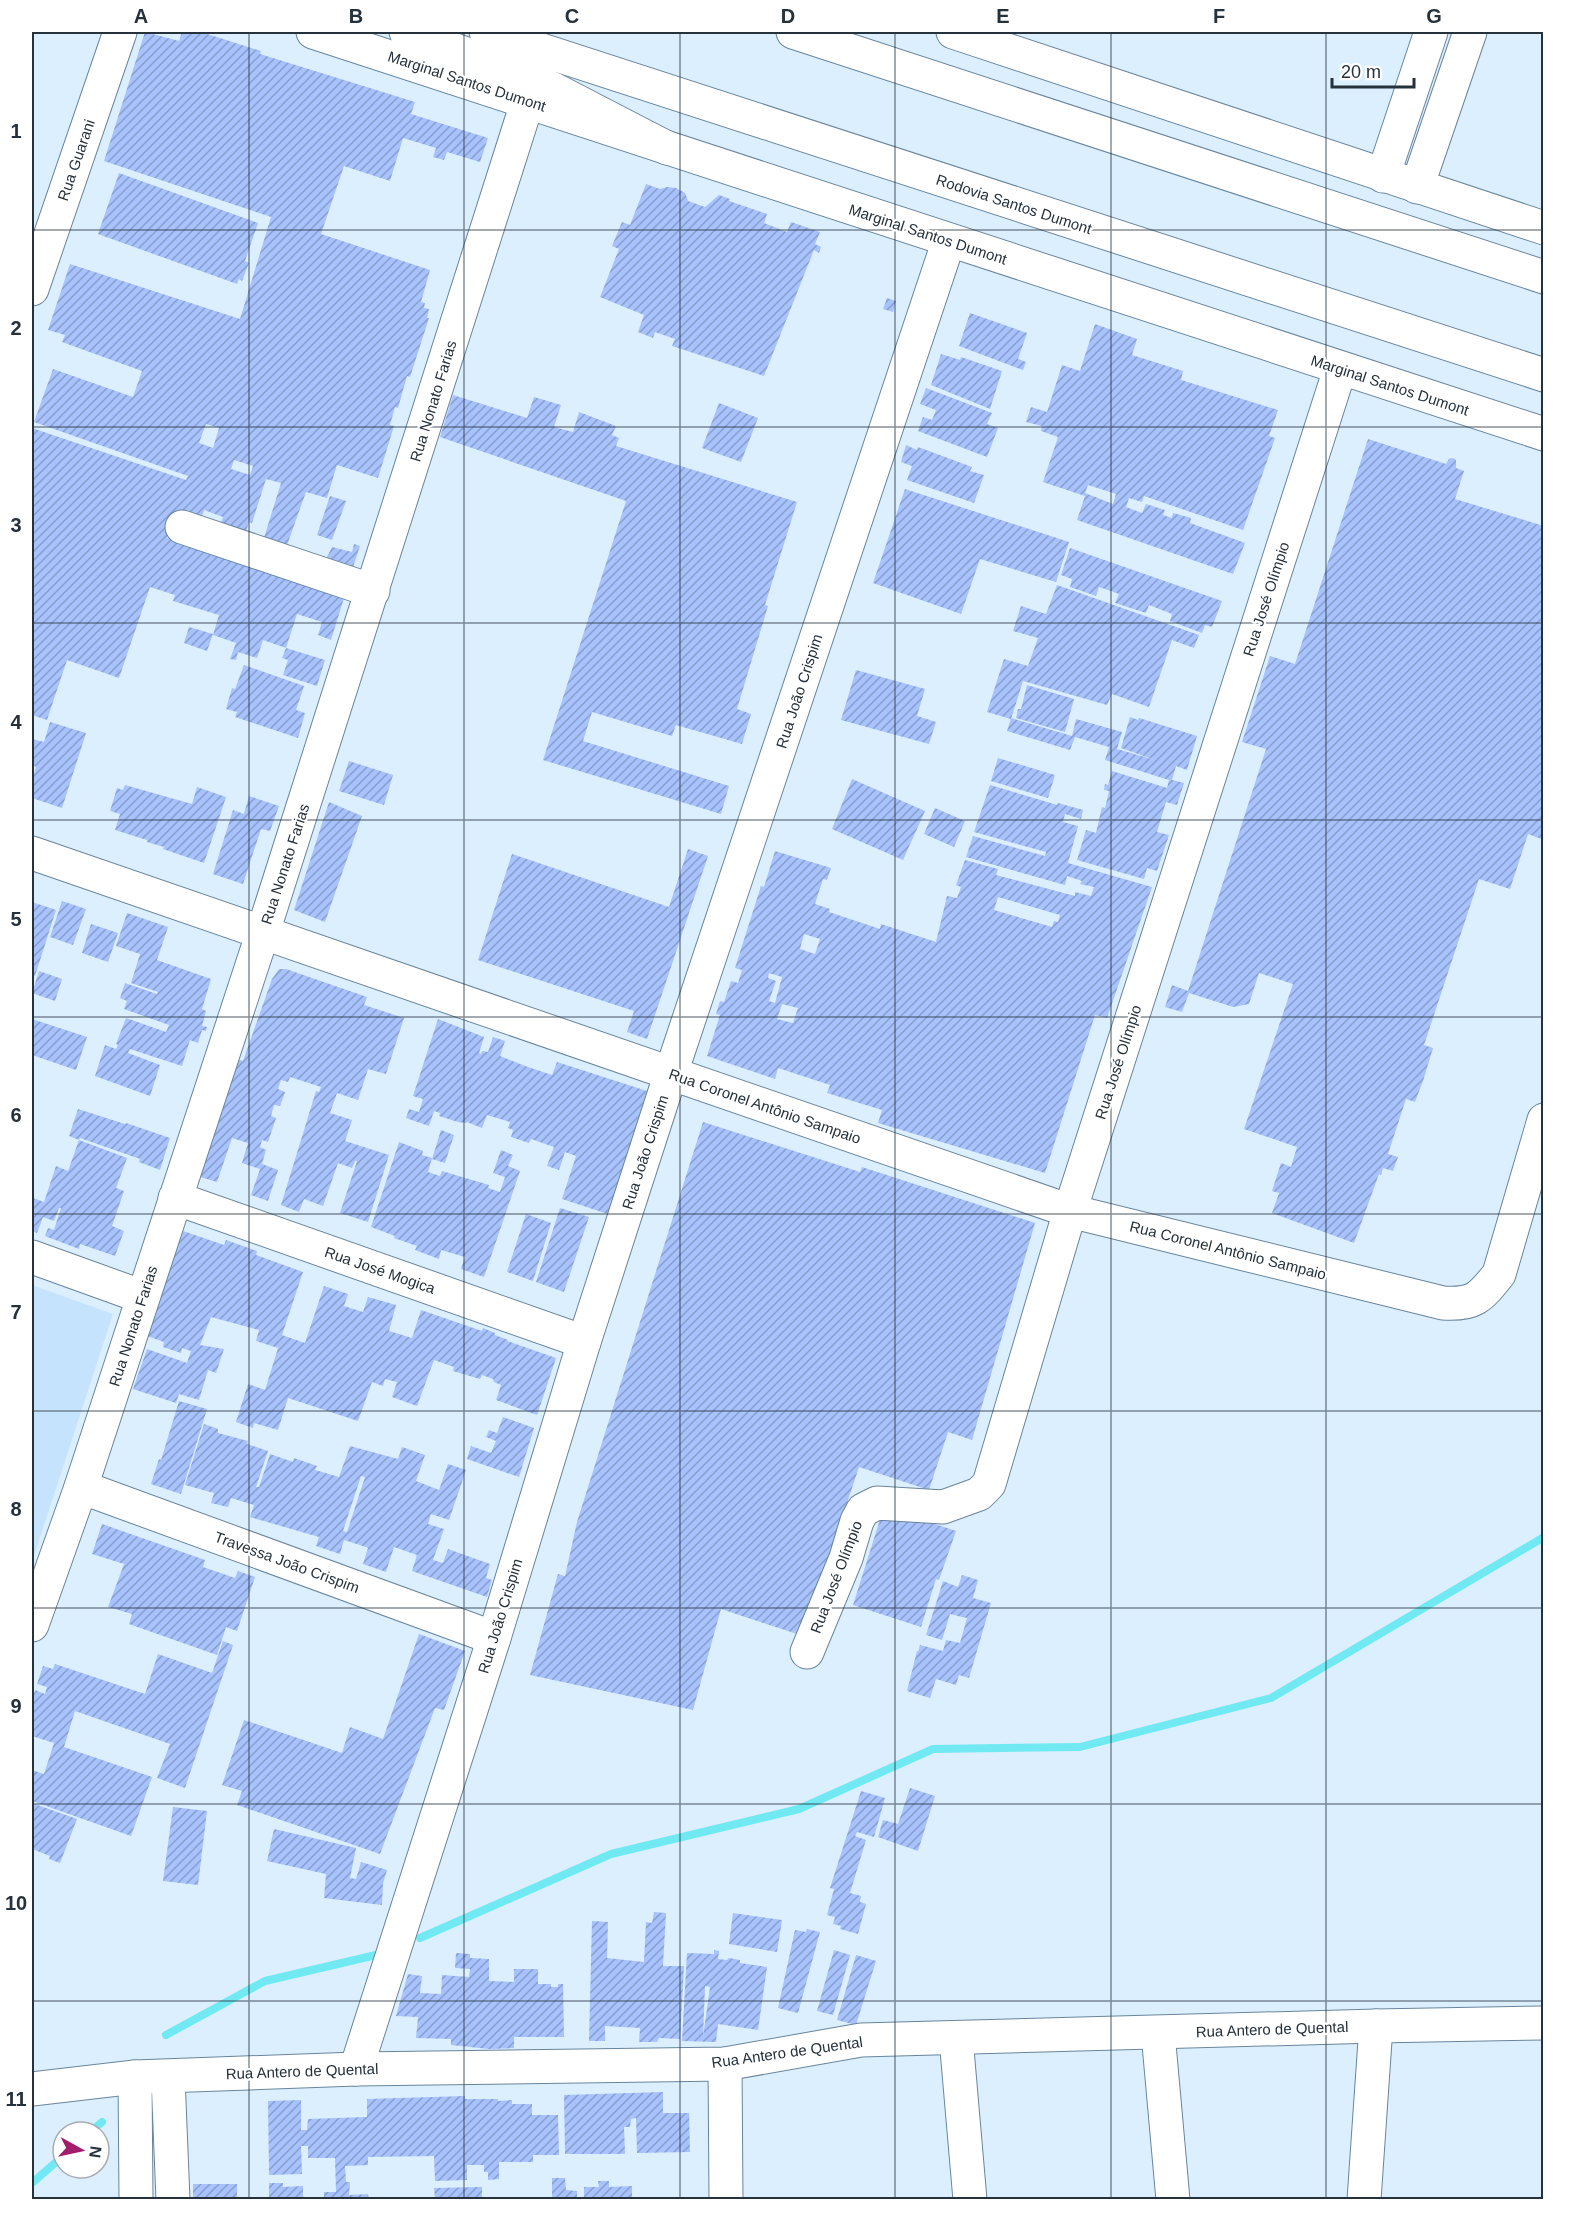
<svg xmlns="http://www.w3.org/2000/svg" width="1575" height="2231" font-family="Arial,sans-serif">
<defs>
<pattern id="building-hatch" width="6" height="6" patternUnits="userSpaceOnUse" patternTransform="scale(1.5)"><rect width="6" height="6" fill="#a7c2fc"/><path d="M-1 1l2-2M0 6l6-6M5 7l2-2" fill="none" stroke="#889ecd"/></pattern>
</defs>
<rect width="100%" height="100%" fill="#dcefff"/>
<path fill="#c5e3fd" d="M32,1285L113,1314L32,1562Z"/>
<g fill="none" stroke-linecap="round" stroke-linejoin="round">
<g stroke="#70e9f2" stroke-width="8">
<path d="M420,1938L611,1854L799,1809L933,1749L1080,1747L1271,1698L1544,1537"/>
<path d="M166,2035L265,1981L376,1955"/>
<path d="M90,2132L102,2122"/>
<path d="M32,2183L63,2156"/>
</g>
</g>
<g fill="url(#building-hatch)" fill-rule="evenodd">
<path d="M145,32L179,41L182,32H201L261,51L260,54L415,102L411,114L488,138L480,162L447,152L444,160L433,157L436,148L403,138L390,181L344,166L321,234L430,270L421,302L425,303L424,308L429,309L427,318H429L410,377L407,376L398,408L395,407L390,425L394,426L378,478L337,465L327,498L306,492L286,548L263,541L281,483L266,479L252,523L249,522L245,535L220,526L223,517L204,510L201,520L176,512L167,538L344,598L331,640L318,635L322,622L297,614L286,648L325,660L317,686L283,675L288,660L282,658L286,648L263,640L257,658L238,652L236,660L230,659L236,643L213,635L219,615L173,601L175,595L150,587L119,678L67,660L47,720L32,715V428L186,480L188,476L34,422L53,369L133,397L142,371L62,342L65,335L48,330L70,264L240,319L271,217L104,161ZM206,424L219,428L213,448L199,443ZM234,460L253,466L250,475L231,469Z"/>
<path d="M119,173L258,223L245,261L249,263L242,281L239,279L237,284L98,234Z"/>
<path d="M646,184L660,189L667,187L676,188L685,193L688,201L705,207L719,195L730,199L729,201L767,214L764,223L787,232L791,222L820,232L815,244L821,247L819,253L814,250L764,376L672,346L675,339L655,332L653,338L638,332L644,315L600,297L619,249L612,246L622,222L630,225Z"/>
<path d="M887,298L896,301L893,312L883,309Z"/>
<path d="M970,313L1027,333L1018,359L1026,362L1023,370L959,346Z"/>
<path d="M1095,324L1137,339L1132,355L1183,371L1181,380L1278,410L1269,436L1275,438L1243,530L1144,496L1142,502L1129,498L1126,507L1142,513L1146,504L1165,510L1163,515L1172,518L1173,513L1191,518L1190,523L1245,543L1233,574L1077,520L1085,496L1043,482L1058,437L1041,431L1042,426L1026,422L1031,407L1047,412L1062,365L1080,371ZM1088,485L1116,494L1113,504L1085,493Z"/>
<path d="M941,354L960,360L961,357L1002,371L990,409L931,385Z"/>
<path d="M926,388L992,413L987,424L998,428L987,457L918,431L923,417L932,420L936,410L920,404Z"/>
<path d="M453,395L527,418L534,397L561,405L554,427L573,432L579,412L616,426L612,435L619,438L616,446L797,502L765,605L768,606L737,709L751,714L742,744L676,725L672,736L592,712L583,741L729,786L721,814L543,760L626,501L440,437Z"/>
<path d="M719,403L758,418L741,462L702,448Z"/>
<path d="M1368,439L1446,464L1449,459L1453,458L1456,460V468L1464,471L1455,499L1544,526V840L1528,834L1510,889L1479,879L1424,1045L1433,1048L1423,1081L1415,1102L1406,1099L1388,1154L1398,1157L1393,1171L1383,1168L1381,1175L1379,1174L1354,1243L1272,1213L1279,1193L1272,1191L1281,1163L1291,1167L1297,1147L1244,1129L1293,984L1259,973L1249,1004L1233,1007L1189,993L1182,1012L1165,1007L1172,985L1188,991L1266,749L1242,742L1270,656L1295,664Z"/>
<path d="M906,445L917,450L918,447L972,467L970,471L984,475L974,503L907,480L912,466L901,462Z"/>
<path d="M905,489L1069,542L1056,582L980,559L961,614L873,583Z"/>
<path d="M330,496L346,501L332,540L317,535Z"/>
<path d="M354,544L360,546L352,570L325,561L332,547L352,552Z"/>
<path d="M1070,548L1222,601L1212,627L1205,625L1202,633L1170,621L1172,614L1149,605L1146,613L1115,603L1119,594L1111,591L1099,587L1096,596L1070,587L1072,579L1061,575Z"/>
<path d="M1057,585L1199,635L1194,648L1172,640L1149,707L1112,694L1107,705L1023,681L1011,719L987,712L1004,659L1028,666L1038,638L1013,631L1021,606L1046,614Z"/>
<path d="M189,627L213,634L207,651L184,643Z"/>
<path d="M244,665L304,686L296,710L305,713L298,738L235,717L237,712L226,709L232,688L235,689Z"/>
<path d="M856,670L925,689L917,716L936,722L929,744L841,720Z"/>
<path d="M1027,685L1074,699L1065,732L1016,718L1018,709H1021Z"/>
<path d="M1130,717L1138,720L1139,718L1197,736L1187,770L1176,766L1172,780L1184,783L1177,805L1166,802L1162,815L1157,832L1169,835L1157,871L1147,868L1144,879L1077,860L1086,830L1096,833L1102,807L1105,808L1109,791L1104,790L1105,784L1108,785L1112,771L1167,788L1169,780L1105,760L1109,747L1075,737L1070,750L1007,731L1011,718L1072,736L1076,719L1122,732L1117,749L1155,760L1121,748Z"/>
<path d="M50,722L86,733L62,808L32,798V780L36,767L32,765V739L44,742Z"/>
<path d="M998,758L1055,775L1048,798L991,781Z"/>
<path d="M349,761L393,775L384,805L339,791Z"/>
<path d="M852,779L925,811L903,860L832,829Z"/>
<path d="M125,785L192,804L197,787L226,797L204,863L163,849L164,847L147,842V840L115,830L120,814L110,811L117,788L123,790Z"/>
<path d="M990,785L1057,805L1058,803L1083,810L1081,819L1065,814L1063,822L1078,826L1068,863L1152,887L1107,1018L1095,1015L1045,1173L878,1123L882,1110L827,1093L830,1085L778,1068L775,1079L707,1056L720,1015L716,1014L720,1001L724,1002L731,981L738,983L742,970L735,968L761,886L764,887L775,851L831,868L827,880L823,879L815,904L830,909L829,912L880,929L881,924L936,942L947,896L957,898L961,887L956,885L965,860L998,869L996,875L1075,896V892L1091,896L1094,887L1080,884L1082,881L1067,876L1065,885L966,857L973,836L1045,856L1046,852L974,832ZM998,897L1060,915L1058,922L1054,921L1052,927L994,910ZM804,934L820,939L815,954L800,949ZM769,973L782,977L775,1003L769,1001L776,981L768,978ZM782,1004L798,1008L793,1023L777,1019Z"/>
<path d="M249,796L279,806L270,831L261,829L243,884L213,874L233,810L244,814Z"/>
<path d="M329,802L362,816L325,922L294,910Z"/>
<path d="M935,808L965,821L954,847L924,834Z"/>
<path d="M688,849L708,856L647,1039L627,1032L634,1011L478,960L512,854L669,907Z"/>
<path d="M62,901L86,909L73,945L50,937Z"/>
<path d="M32,902L56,910L35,976L32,975Z"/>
<path d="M127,913L168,927L157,960L211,979L202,1009L206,1011L202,1026L207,1027L206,1031L202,1030L198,1043L190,1040L182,1066L130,1049L128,1053L160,1065L150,1096L95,1076L105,1045L116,1049L118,1045L116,1044L126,1018L166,1032L169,1025L124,1009L127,1001L120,998L125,983L157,994L158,992L131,983L140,954L116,946Z"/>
<path d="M91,924L118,933L108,962L82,953Z"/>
<path d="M279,969H286L367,997L364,1005L404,1018L386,1074L368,1069L358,1100L337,1093L330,1113L352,1120L345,1141L389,1155L368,1222L340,1213L357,1161H355L352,1168L338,1163L323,1206L304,1199L299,1212L281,1205L316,1091L319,1092L321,1087L290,1077L288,1082L281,1080L278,1089L285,1092L280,1106L274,1105L271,1116L276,1118L268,1142L262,1140L260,1147L266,1150L262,1164L278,1170L268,1201L251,1195L260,1169L242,1163L248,1143L232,1138L217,1182L197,1176L234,1058L243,1061L272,979Z"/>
<path d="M39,971L62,979L55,1001L32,993Z"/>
<path d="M32,1019L87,1037L76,1070L32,1055Z"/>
<path d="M438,1019L484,1037L479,1053L481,1054L482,1051L488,1052L493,1037L505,1041L500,1056L528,1067L552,1075L557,1062L647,1091L608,1214L562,1199L576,1156L565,1152L559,1170L547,1166L554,1147L531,1139L529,1143L511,1137L513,1130L508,1128L510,1122L487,1115L482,1128L467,1122L466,1123L458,1122L439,1116L440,1113L434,1111L429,1126L406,1118L409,1109L419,1112L423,1099L413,1096Z"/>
<path d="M78,1109L125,1124L126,1123L170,1138L160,1170L139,1162L140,1159L80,1138L79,1140L69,1136Z"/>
<path d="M703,1122L860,1172L862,1167L1035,1223L972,1440L948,1432L929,1490L859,1467L803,1636L721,1609L693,1710L530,1675L558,1574L565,1576L577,1522Z"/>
<path d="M441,1130L454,1135L445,1163L432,1159Z"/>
<path d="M79,1140L127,1158L116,1188L124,1191L112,1226L124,1231L115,1256L80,1244L79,1249L45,1236L48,1228L54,1230L61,1208H59L54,1221L43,1217L37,1233L32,1231L33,1198L44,1202L56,1166L68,1171Z"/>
<path d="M399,1142L423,1151L422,1155L432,1158L428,1172L440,1176L442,1171L489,1185L488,1188L500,1192L505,1177L493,1173L501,1150L513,1155L508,1166L520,1171L484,1277L461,1269L465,1257L441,1250L439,1259L415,1250L417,1246L394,1238L395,1236L371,1227Z"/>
<path d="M560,1208L589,1217L564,1292L536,1282Z"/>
<path d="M526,1214L551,1223L533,1281L507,1272Z"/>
<path d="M183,1231L224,1245L226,1240L257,1251L256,1255L303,1272L282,1335L305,1343L324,1286L348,1294L344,1306L363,1312L368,1297L396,1305L389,1331L412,1338L421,1310L482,1331L483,1328L495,1333V1335L508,1340L507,1341L556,1358L537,1415L496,1400L501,1385L494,1382L493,1379L482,1375L480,1379L453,1371L454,1367L434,1360L417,1406L392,1397L397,1382L385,1379L383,1386L372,1382L358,1421L288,1398L278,1430L254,1423L253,1428L236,1422L248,1384L265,1390L278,1348L256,1341L259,1330L211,1317L200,1345L224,1349L216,1373L208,1370L199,1400L179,1394L176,1403L133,1389L147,1349L187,1363L191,1351L182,1348L181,1353L163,1347L164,1342L147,1336Z"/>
<path d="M179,1401L207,1409L181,1494L151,1484L159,1459L161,1460Z"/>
<path d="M503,1417L534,1428L519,1477L467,1459L471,1446L491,1453L496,1441L486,1437L489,1430L497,1433Z"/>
<path d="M204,1424L218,1429V1433L248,1441L247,1444L268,1451L256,1487H259L270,1454L293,1462L294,1458L317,1466L315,1470L339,1477L350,1446L398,1459L402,1447L425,1455L416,1481L439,1490L448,1464L466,1470L449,1520L431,1514L428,1524L444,1529L433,1560L443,1563L448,1549L490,1564L486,1578L492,1580L487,1597L412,1571L417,1555L394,1547L386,1572L363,1564L368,1548L366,1547L344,1540L340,1554L316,1546L319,1537L250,1517L254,1505L231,1498L228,1507L211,1503L214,1493L185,1485ZM361,1476L365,1477L347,1532L343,1531Z"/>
<path d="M884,1507L956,1531L939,1580L936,1579L921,1627L853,1605Z"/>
<path d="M102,1524L205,1560L203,1567L235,1578L238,1571L255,1577L237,1631L226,1627L217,1655L129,1624L132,1614L108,1607L124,1564L92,1554Z"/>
<path d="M962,1575L978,1580L973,1598L991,1603L969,1678L959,1675L956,1685L936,1679L930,1698L907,1691L917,1651L918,1652L920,1645L943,1651L946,1640L960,1643L967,1618L962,1617L950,1614L942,1640L926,1635L943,1581L958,1587Z"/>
<path d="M419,1634L465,1651L444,1710L435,1708L380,1854L237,1805L242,1791L222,1785L244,1720L342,1753L350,1727L383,1739Z"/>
<path d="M223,1641L233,1645L185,1788L157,1778L170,1744L75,1711L64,1747L152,1777L131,1836L32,1801V1770L44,1774L54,1743L32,1736V1701L35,1690L45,1694L47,1687L37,1684L43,1666L53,1669L55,1664L145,1694L158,1654L212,1673Z"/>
<path d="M910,1788L935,1796L918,1851L878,1837L883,1820L898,1824Z"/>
<path d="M861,1791L885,1798L874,1837L857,1832L855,1836L866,1840L850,1893L861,1896L860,1902L866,1904L858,1934L840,1929L841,1926L833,1924L835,1917L827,1915L834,1889L830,1888Z"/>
<path d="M32,1803L77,1819L60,1863L49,1859L50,1856L32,1849Z"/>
<path d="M173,1807L207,1811L198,1885L163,1881Z"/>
<path d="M274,1829L356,1848L350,1878L356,1879L361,1862L387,1870L383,1883L382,1905L324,1898L326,1874L267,1861Z"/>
<path d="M654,1912L666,1913L663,1966H684L680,2039L659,2038L657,2042H639L640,2028L605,2026V2041H589L592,1921L608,1922L607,1958L644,1962L646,1922L652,1923Z"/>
<path d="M733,1913L782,1920L777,1952L729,1944Z"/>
<path d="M807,1929L820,1932L798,2013L778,2008L795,1930L806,1932Z"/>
<path d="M714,1950L719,1951L718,1959L727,1960L729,1958L740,1960V1963L767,1967L758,2030L718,2024L716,2042L682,2041L687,1953L714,1954ZM705,1986L710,1987L703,2037Z"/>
<path d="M834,1950L850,1955L833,2015L817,2011Z"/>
<path d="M456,1953L470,1954V1958L489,1959V1981L514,1982V1969H538V1984H551V1987H558V1984H563L564,2037H514V2048L489,2049L451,2045V2039L416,2038L418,2017L396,2016L408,1974L422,1976L420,1993L441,1994L442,1975L469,1977L470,1969L455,1968Z"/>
<path d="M856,1955L876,1961L856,2025L837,2020Z"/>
<path d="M663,2092V2113H689L690,2152L637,2153L636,2118L631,2119L630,2127H624L625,2154H565L564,2095Z"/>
<path d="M465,2096V2099H498V2101L512,2100V2104H532V2115H558L559,2155H533V2162H499V2179L488,2180V2172H484V2165H467V2180L435,2181L434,2156L368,2157V2165L345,2166L346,2182H350L349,2195L368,2194L369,2199H324V2192H336L335,2158H308V2146H301L302,2174L269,2175L268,2101L301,2100V2130H307L308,2119L367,2117V2099Z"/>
<path d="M552,2178H565L566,2190L577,2191V2199H552Z"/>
<path d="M598,2181H609V2187L632,2186V2199H584V2187H599Z"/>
<path d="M269,2183H283V2187L303,2186V2199H269Z"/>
<rect x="193" y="2184" width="44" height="15"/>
<path d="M482,2187V2199H435L434,2188Z"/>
</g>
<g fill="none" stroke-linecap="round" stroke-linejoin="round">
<g stroke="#68859d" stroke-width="35">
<g id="minor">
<path d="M1383,176L1431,32"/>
<path d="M1417,187L1470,32"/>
<path d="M32,289L120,32"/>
<path d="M182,527L373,591"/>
<path d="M32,853L1070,1211L1443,1303C1474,1305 1480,1298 1499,1274L1544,1120"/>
<path d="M175,1198L584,1342"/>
<path d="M32,1257L143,1297"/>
<path d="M81,1487L494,1638"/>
<path d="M32,1625L81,1487L263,932L528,100"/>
<path d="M807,1652L846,1558L857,1521L863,1510L877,1503L943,1507L979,1494L989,1484L1070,1211L1340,369"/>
<path d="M1158,2033L1173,2200"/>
<path d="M956,2038L970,2200"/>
<path d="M725,2064L726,2200"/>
<path d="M356,2069L494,1638L584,1342L671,1073L949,240"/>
<path d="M135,2077L136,2200"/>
<path d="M168,2077L173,2200"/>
<path d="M32,2089L135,2077L356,2069L725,2064L861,2040L1376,2026L1544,2023"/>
<path d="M1364,2200L1376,2026"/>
</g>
</g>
<g stroke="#68859d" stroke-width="35">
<g id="major">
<path d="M313,32L1544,434"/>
<path d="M953,32L1544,228"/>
</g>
</g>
<g stroke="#68859d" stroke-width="35">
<g id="highway">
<path d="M406,32L534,79L667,148"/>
<path d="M486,32L1544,375"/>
<path d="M793,32L1544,277"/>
</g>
</g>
<use href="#minor" stroke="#fff" stroke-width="33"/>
<use href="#major" stroke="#fff" stroke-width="33"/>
<use href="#highway" stroke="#fff" stroke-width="33"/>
</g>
<path fill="none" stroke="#25313b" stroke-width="1.5" stroke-opacity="0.55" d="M249,32V2200M464,32V2200M680,32V2200M895,32V2200M1111,32V2200M1326,32V2200M32,230H1544M32,427H1544M32,623H1544M32,820H1544M32,1017H1544M32,1214H1544M32,1411H1544M32,1608H1544M32,1804H1544M32,2001H1544"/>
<g text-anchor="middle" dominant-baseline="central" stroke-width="4.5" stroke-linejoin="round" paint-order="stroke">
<g font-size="15" fill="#25313b" stroke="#fff">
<text transform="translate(467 81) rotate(18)">Marginal Santos Dumont</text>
<text transform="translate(76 160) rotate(-71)">Rua Guarani</text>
<text transform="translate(1014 204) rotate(18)">Rodovia Santos Dumont</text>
<text transform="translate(928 234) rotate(18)">Marginal Santos Dumont</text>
<text transform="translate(1390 385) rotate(18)">Marginal Santos Dumont</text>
<text transform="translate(433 401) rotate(-73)">Rua Nonato Farias</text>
<text transform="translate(1266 599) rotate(-72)">Rua José Olímpio</text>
<text transform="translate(799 691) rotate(-72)">Rua João Crispim</text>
<text transform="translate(285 864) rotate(-72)">Rua Nonato Farias</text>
<text transform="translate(1118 1062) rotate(-72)">Rua José Olímpio</text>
<text transform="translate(765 1106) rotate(19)">Rua Coronel Antônio Sampaio</text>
<text transform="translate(645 1152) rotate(-72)">Rua João Crispim</text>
<text transform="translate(1228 1250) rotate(14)">Rua Coronel Antônio Sampaio</text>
<text transform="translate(380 1270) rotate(19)">Rua José Mogica</text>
<text transform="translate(133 1326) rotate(-72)">Rua Nonato Farias</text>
<text transform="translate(287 1562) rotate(20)">Travessa João Crispim</text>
<text transform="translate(836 1577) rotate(-69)">Rua José Olímpio</text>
<text transform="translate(500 1616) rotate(-73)">Rua João Crispim</text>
<text transform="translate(1272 2029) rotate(-2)">Rua Antero de Quental</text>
<text transform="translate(787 2052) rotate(-8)">Rua Antero de Quental</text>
<text transform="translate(302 2071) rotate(-2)">Rua Antero de Quental</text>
</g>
</g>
<rect width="1575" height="2231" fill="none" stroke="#ffffff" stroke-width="66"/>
<g transform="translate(81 2150) rotate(98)"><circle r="28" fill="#ffffff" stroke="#a8adb1" stroke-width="1.5"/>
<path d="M0-4.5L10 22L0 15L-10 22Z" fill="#a21e6d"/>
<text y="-9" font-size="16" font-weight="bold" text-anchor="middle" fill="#25313b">N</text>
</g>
<path d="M1332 78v9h82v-9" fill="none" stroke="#25313b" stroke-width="3"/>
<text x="1341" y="78" font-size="18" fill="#25313b" stroke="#ffffff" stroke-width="4.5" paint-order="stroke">20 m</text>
<rect x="33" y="33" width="1509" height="2165" fill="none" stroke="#25313b" stroke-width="2"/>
<g font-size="20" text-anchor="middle" font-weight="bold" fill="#25313b">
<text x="141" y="23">A</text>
<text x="356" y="23">B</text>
<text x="572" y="23">C</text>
<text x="788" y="23">D</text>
<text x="1003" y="23">E</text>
<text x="1219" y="23">F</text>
<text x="1434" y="23">G</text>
<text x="16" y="138">1</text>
<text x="16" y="335">2</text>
<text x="16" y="532">3</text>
<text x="16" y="729">4</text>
<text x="16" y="926">5</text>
<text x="16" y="1122">6</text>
<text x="16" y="1319">7</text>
<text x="16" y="1516">8</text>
<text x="16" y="1713">9</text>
<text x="16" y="1910">10</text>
<text x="16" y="2106">11</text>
</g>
</svg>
